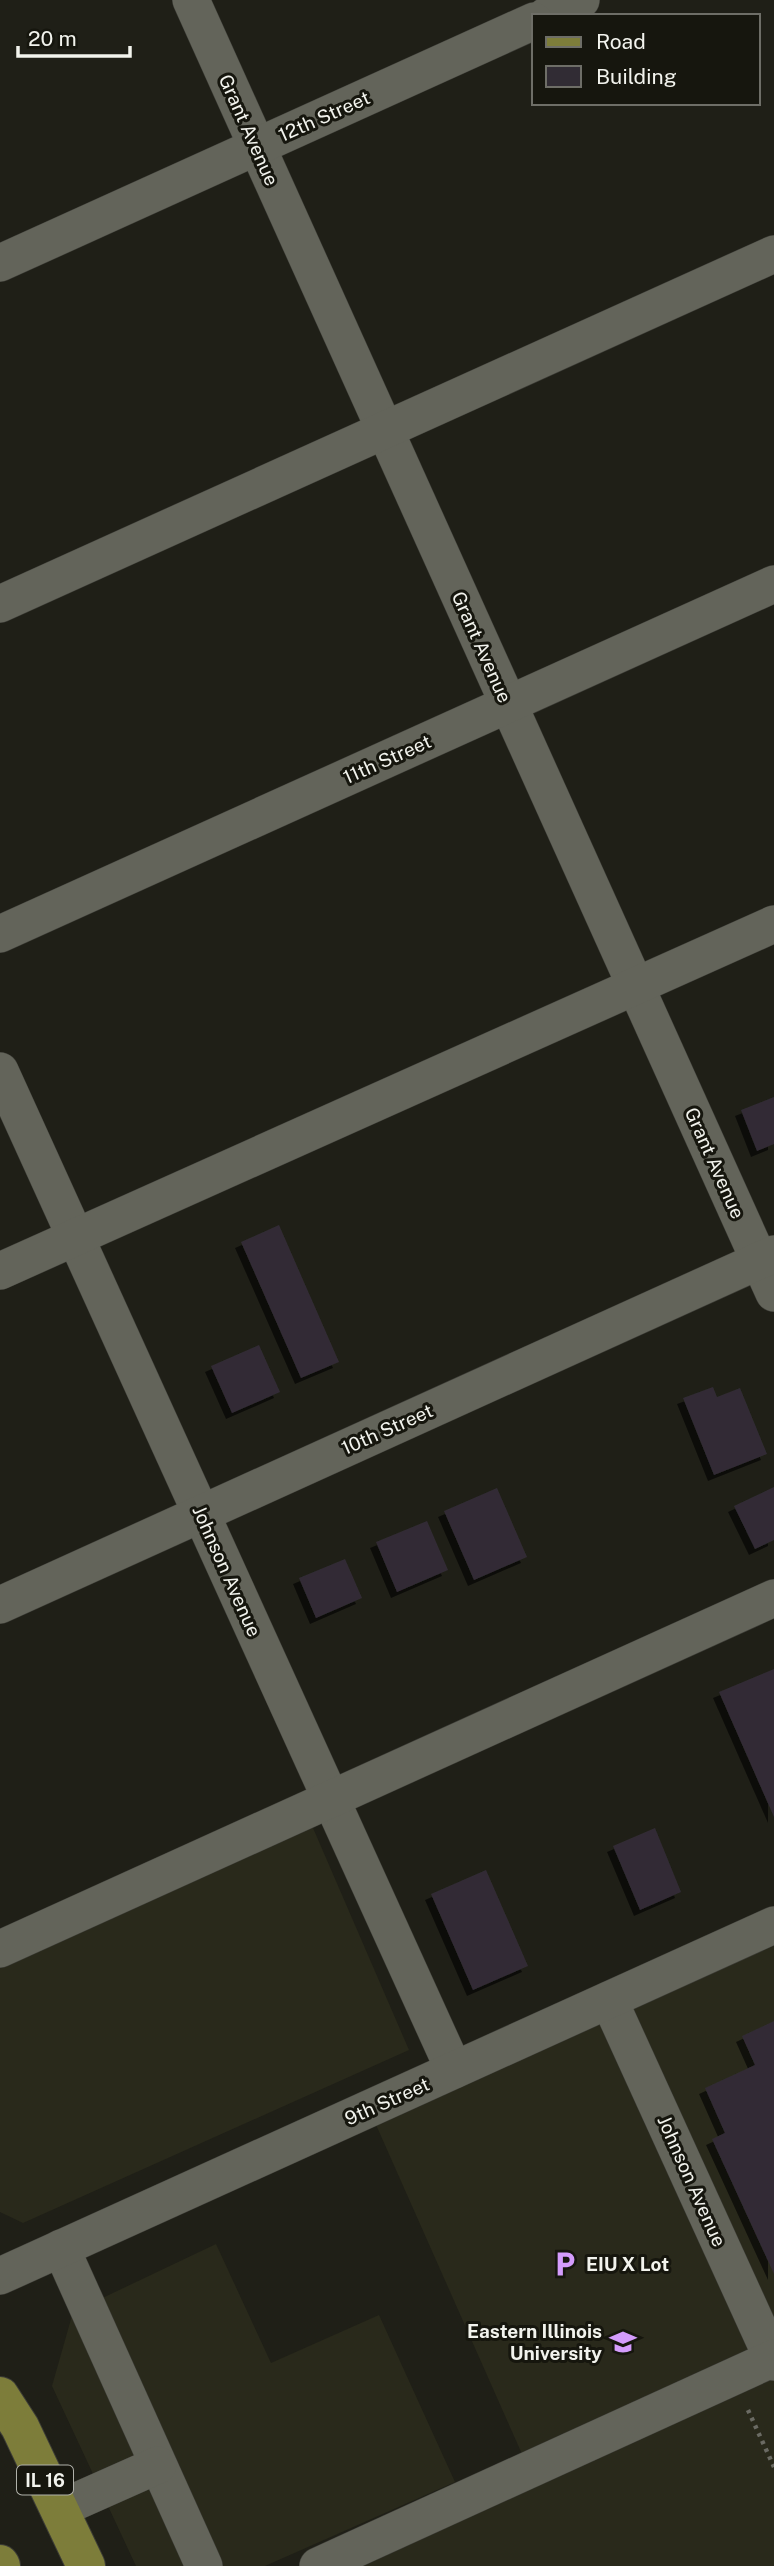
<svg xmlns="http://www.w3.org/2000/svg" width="774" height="2566" font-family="'Public Sans',sans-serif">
<defs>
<filter id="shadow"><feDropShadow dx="-6" dy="6" stdDeviation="0" flood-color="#0009"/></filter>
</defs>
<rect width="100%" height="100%" fill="#1f1f17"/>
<g fill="#29291b">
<path d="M310,1821L409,2050L23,2223L0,2212V1963Z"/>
<path d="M774,1943V2566H344L534,2481L373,2118Z"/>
<path d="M216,2244L271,2363L379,2315L455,2482L265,2566H136L52,2386L73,2312Z"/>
</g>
<g fill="#312c34" filter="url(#shadow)">
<path d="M774,1097V1144L757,1151L741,1110Z"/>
<path d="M279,1225L339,1362L301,1378L241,1242Z"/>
<path d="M259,1345L280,1392L232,1413L211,1366Z"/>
<path d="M713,1387L717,1397L740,1388L767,1454L714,1475L683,1398Z"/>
<path d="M774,1487V1540L755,1549L734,1506Z"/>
<path d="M497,1488L527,1557L474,1580L444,1511Z"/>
<path d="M427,1521L448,1570L397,1592L376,1542Z"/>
<path d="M345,1559L362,1598L316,1618L299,1578Z"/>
<path d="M774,1669V1817L719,1692Z"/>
<path d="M655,1828L681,1892L640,1910L613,1846Z"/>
<path d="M486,1870L528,1966L473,1990L431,1894Z"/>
<path d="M774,2021V2274L712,2139L725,2133L705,2088L755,2065L742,2036Z"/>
</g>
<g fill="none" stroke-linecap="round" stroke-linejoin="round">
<g stroke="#3c3c36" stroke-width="38">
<g id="minor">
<path d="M191,0L774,1293"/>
<path d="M546,16L581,0"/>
<path d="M0,263L534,21"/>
<path d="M0,604L774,254"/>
<path d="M0,934L774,584"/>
<path d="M0,1071L454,2070"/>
<path d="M0,1271L774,924"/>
<path d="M0,1605L774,1254"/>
<path d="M0,1949L774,1598"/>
<path d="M609,2000L774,2362"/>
<path d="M61,2248L204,2566"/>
<path d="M0,2276L774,1925"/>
<path d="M59,2509L158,2465"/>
<path d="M318,2566L774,2358"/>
</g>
</g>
<g stroke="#3c3c36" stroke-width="40">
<g id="major">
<path d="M0,2396L20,2427L86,2566"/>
<path d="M0,2564L1,2566"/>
</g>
</g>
<path stroke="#6a6a63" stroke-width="4.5" stroke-dasharray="3.5 5" stroke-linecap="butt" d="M748,2410L774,2467"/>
<use href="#minor" stroke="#63645a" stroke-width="37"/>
<use href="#major" stroke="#7d7d3a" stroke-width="38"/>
</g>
<defs>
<g id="parking-bare" transform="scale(2.1)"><path d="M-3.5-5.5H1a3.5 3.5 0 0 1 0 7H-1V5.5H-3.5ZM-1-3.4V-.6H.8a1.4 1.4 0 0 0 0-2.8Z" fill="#d49cfc" stroke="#16160e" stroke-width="2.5" paint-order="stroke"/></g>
<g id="university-bare" transform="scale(2.1)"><path d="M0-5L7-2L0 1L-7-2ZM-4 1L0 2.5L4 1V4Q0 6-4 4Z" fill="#d49cfc" stroke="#16160e" stroke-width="2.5" paint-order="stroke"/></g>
</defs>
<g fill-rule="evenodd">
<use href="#parking-bare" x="565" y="2264"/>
<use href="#university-bare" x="623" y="2342"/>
</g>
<g text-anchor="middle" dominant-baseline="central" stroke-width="6" stroke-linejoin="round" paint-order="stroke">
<rect fill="#16160e" stroke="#b0b1aa" stroke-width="2" x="17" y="2465.5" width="56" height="29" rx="5"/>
<g font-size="18" font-weight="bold" fill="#f2f3ed">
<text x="45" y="2480">IL 16</text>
</g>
<g font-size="19" fill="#f2f3ed" stroke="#16160e">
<text transform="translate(324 116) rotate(-24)">12th Street</text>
<text transform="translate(249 130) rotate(66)">Grant Avenue</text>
<text transform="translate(482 647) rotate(66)">Grant Avenue</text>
<text transform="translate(387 759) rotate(-24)">11th Street</text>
<text transform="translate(715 1163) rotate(66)">Grant Avenue</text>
<text transform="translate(387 1429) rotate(-24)">10th Street</text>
<text transform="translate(227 1571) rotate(66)">Johnson Avenue</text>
<text transform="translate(387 2101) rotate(-24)">9th Street</text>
<text transform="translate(692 2181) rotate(66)">Johnson Avenue</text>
</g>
<g font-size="19" font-weight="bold" fill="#f2f3ed" stroke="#16160e" text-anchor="start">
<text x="586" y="2264">EIU X Lot</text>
<text x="602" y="2331" text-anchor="end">Eastern Illinois<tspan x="602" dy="22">University</tspan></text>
</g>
</g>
<rect x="532" y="14" width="228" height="91" fill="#16160e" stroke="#6e6e67" stroke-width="2"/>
<rect x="546" y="37" width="35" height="10" fill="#7d7d3a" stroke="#6e6e67" stroke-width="2"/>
<text x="596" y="49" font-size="21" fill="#f2f3ed">Road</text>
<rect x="546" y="66" width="35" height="21" fill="#312c34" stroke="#6e6e67" stroke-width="2"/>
<text x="596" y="84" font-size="21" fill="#f2f3ed">Building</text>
<path d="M18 46v10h112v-10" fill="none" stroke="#f2f3ed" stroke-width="3.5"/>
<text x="28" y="46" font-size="21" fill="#f2f3ed" stroke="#16160e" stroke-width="5" paint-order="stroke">20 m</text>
</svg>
